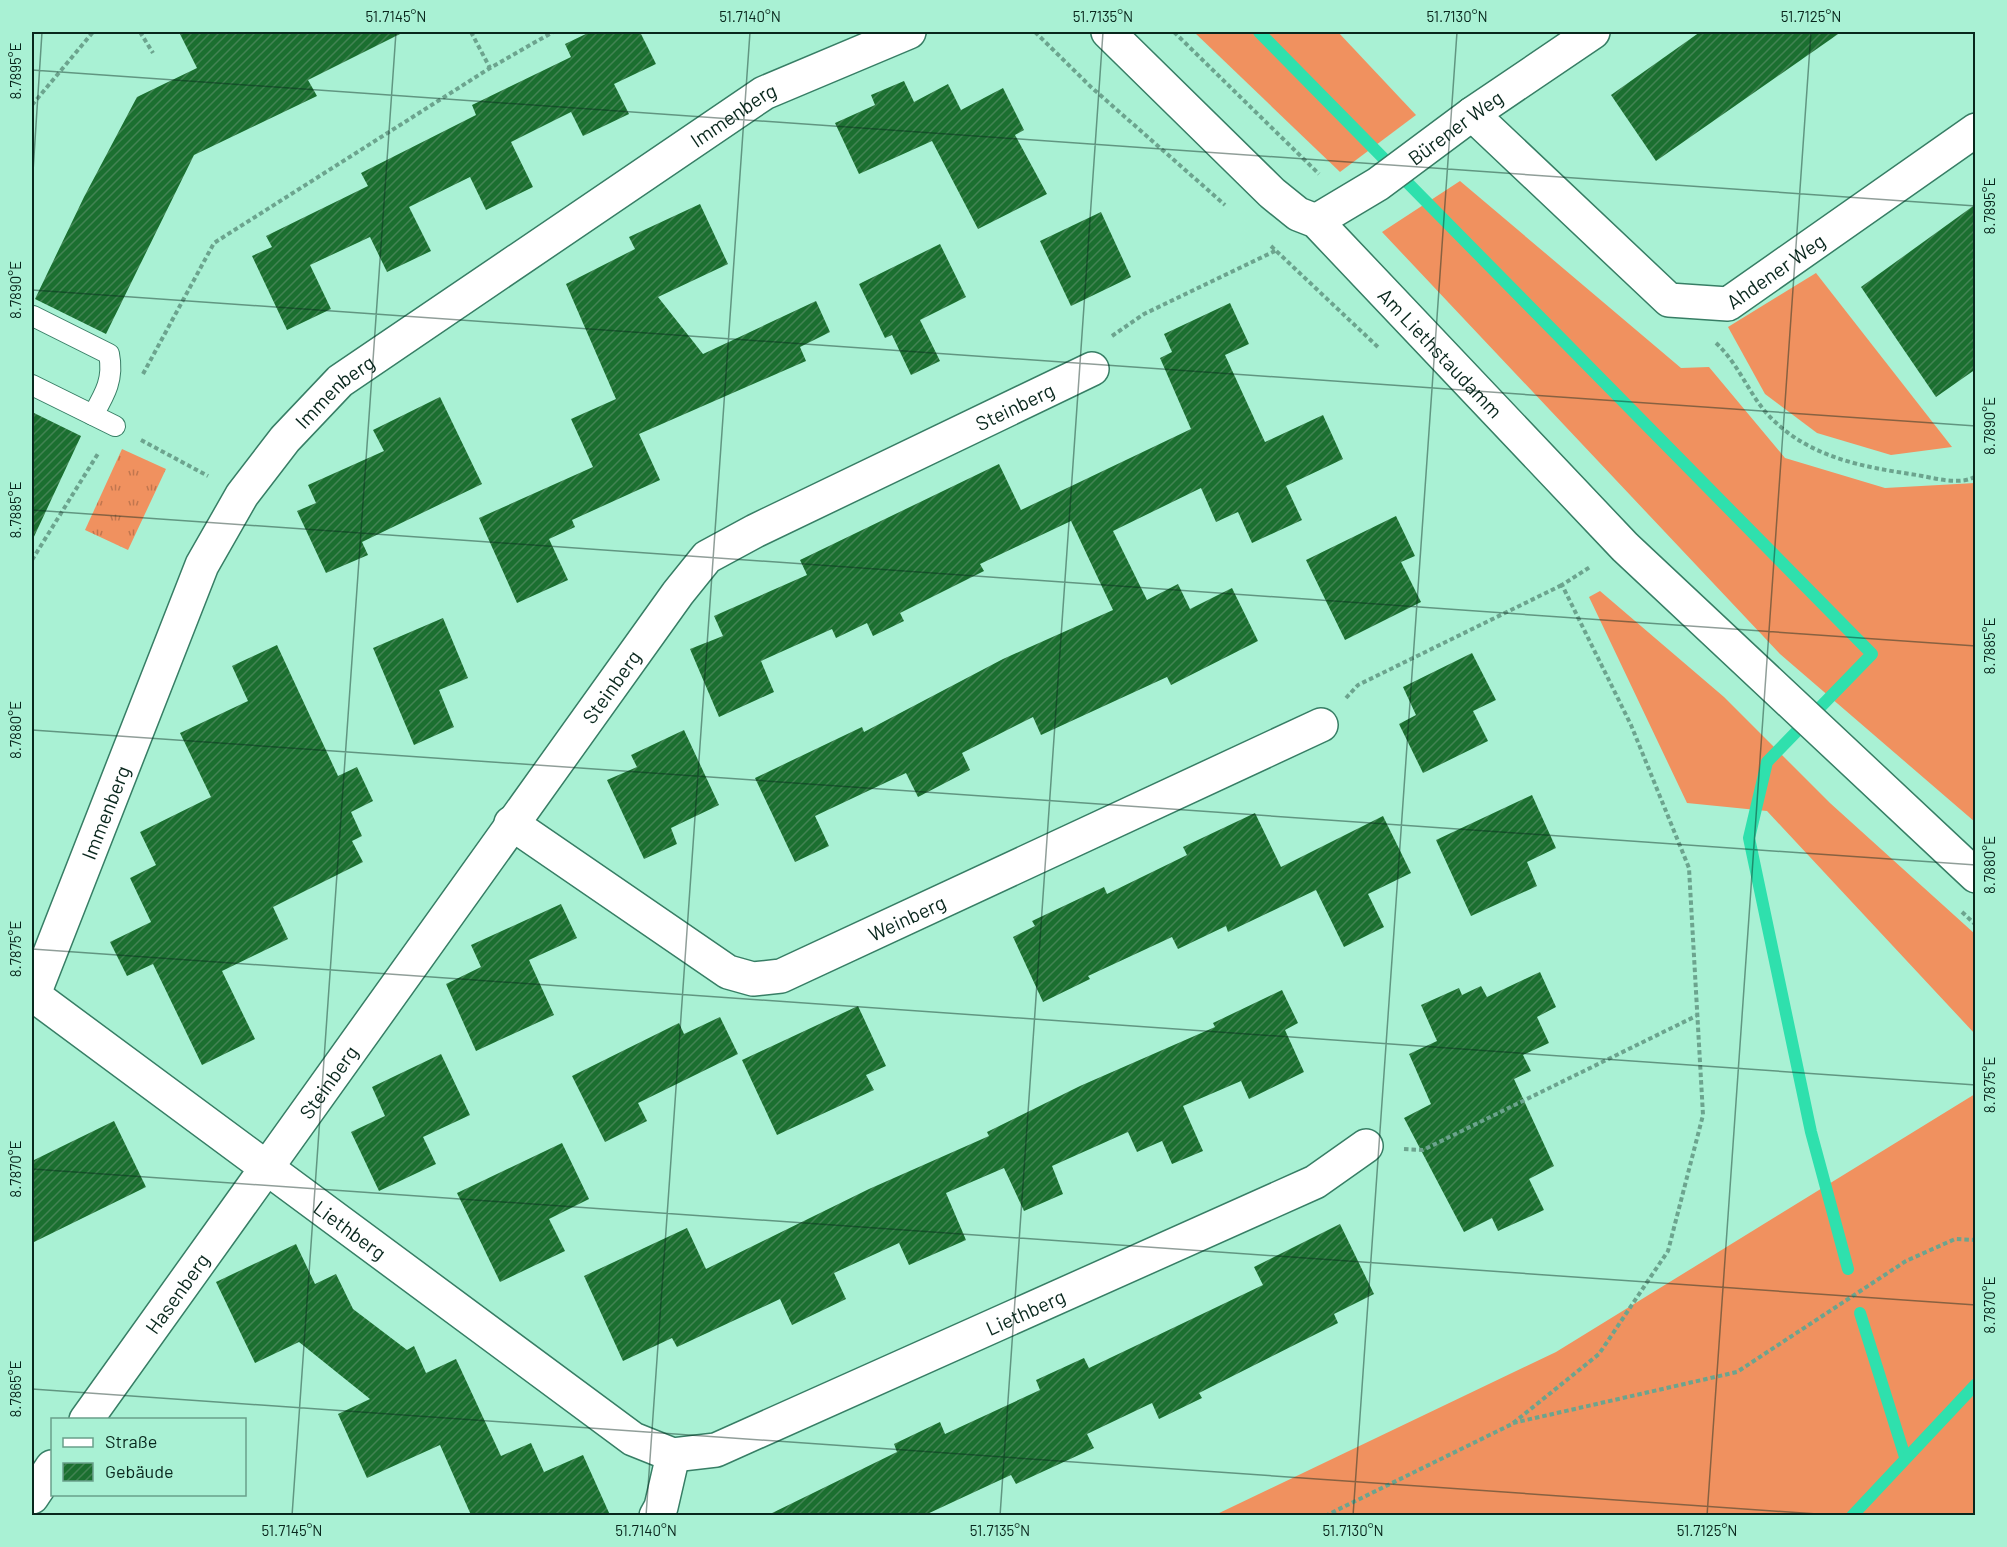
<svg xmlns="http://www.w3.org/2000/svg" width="2007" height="1547" font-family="Barlow,sans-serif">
<defs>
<pattern id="park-tufts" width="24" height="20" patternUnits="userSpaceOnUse" patternTransform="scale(1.5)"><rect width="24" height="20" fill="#f0915f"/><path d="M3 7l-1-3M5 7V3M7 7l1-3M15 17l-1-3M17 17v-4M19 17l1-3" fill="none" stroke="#c1764e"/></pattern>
<pattern id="building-hatch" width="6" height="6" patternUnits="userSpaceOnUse" patternTransform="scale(1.5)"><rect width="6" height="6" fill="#1b6f30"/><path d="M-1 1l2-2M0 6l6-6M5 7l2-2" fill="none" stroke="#428353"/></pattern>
</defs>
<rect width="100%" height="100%" fill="#a9f1d4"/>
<g fill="#f0915f">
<path d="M1194,32H1338L1416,115L1340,172Z"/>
<path d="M1460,181L1681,368L1709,367L1785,458L1885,488L1975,483V822L1780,654L1382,232Z"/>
<path d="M1816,273L1952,447L1891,455L1817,433L1765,394L1728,327Z"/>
<path d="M1600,591L1724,697L1830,803L1975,934V1034L1767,811L1687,803L1589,597Z"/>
<path d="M1975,1094V1515H1215L1556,1352Z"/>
</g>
<path fill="url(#park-tufts)" d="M122,449L166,469L128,550L85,530Z"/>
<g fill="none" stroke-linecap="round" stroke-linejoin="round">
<g stroke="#2fe0ad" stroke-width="12">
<path d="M1259,32L1872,654L1767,762L1749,838L1811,1132L1848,1269"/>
<path d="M1860,1313L1905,1457"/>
<path d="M1852,1516L1976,1384"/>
</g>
</g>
<g fill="url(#building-hatch)">
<path d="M179,32H404L308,80L317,96L194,155L106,334L35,299L84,197L137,97L197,68Z"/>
<path d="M590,32H640L656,64L614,84L629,114L583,136L571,112L511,142L533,187L486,210L470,177L409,207L431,251L387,272L370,237L310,265L331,309L287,330L252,256L272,247L266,236L368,186L361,173L476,115L472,105L571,57L565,44Z"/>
<path d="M1700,32H1841L1656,161L1611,95Z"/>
<path d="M904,81L914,102L948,84L961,110L1003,88L1024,130L1015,135L1047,194L978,229L932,141L859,174L835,123L875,105L871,95Z"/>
<path d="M700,204L728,264L658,297L703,354L816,301L830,332L800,347L806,361L639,434L660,480L572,520L575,527L549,539L568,580L517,603L479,518L593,467L571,419L616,399L566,284L635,249L629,237Z"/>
<path d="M1976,204V369L1936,397L1861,287Z"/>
<path d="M1101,212L1131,277L1071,306L1040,241Z"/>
<path d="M940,244L966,297L920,320L940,361L911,375L892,335L885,338L859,284Z"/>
<path d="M1230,303L1249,344L1225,355L1265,442L1323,415L1343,459L1286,486L1302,520L1252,543L1238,512L1216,522L1201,488L1113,531L1147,600L1178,584L1190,609L1232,588L1258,641L1171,685L1167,677L1041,735L1033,717L962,753L970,770L918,797L906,773L815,816L829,846L795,862L755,778L862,727L864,732L1003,659L1113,610L1071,521L980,564L984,571L900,613L904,621L873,636L867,623L836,638L832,629L761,661L774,692L719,717L690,649L723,636L714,616L807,575L800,560L999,464L1021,510L1191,429L1160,358L1172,352L1164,334Z"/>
<path d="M440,397L482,484L362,542L368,555L326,573L297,511L316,503L308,485L384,451L373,430Z"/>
<path d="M32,412L81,436L32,541Z"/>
<path d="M1396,516L1415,556L1401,562L1421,602L1345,640L1306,560Z"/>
<path d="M443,618L468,678L439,690L454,727L414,745L373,648Z"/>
<path d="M277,645L338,776L357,767L373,801L351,812L362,836L352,841L363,862L273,907L288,939L222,971L255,1039L202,1065L153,964L127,976L110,942L151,922L130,878L156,865L140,832L211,797L180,733L248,701L232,666Z"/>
<path d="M1472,653L1496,700L1473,711L1488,741L1423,773L1399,724L1416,715L1403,687Z"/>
<path d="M684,730L719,805L671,828L677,844L644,859L607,780L637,767L631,755Z"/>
<path d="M1532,795L1556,848L1527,862L1537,886L1471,916L1436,840Z"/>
<path d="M1255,813L1281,867L1383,816L1411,873L1368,894L1384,927L1344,947L1316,890L1228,932L1226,926L1178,949L1172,937L1088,976L1090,979L1043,1002L1013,937L1035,926L1032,921L1104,887L1107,894L1187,855L1183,847Z"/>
<path d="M561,904L577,938L529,960L554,1015L476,1051L446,984L481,967L471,945Z"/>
<path d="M1540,972L1556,1007L1537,1017L1549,1043L1523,1055L1531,1071L1514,1079L1554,1166L1529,1179L1544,1210L1498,1231L1492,1218L1464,1232L1404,1118L1431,1104L1409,1054L1437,1041L1421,1005L1459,988L1462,995L1481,986L1487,997Z"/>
<path d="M1282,990L1298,1023L1285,1030L1304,1072L1249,1099L1241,1081L1183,1106L1203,1151L1172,1164L1162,1141L1137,1152L1128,1132L1052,1166L1063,1194L1024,1211L1004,1168L946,1193L966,1240L909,1265L899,1243L834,1273L846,1299L792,1325L780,1299L677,1347L672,1338L623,1361L584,1276L687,1228L706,1269L869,1189L989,1136L987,1132L1080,1086L1215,1027L1213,1023Z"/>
<path d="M858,1006L886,1066L866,1075L874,1090L777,1135L742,1060Z"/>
<path d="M720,1017L738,1054L638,1103L647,1121L605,1142L572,1076L679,1023L684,1034Z"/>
<path d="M441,1054L470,1115L423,1137L436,1164L379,1191L351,1132L385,1116L372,1087Z"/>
<path d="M114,1121L146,1187L32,1243V1161Z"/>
<path d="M562,1143L589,1199L549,1219L565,1251L500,1282L457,1193Z"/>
<path d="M1340,1224L1374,1294L1334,1314L1338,1323L1199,1393L1202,1398L1159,1419L1152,1403L1087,1434L1094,1448L1016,1484L1011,1475L925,1515H768L897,1452L894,1444L940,1422L945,1434L1040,1390L1036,1380L1084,1358L1089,1368L1263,1285L1254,1267Z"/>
<path d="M296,1244L315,1284L336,1274L353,1309L407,1350L414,1346L426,1373L456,1359L501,1456L531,1443L544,1472L583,1455L610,1515H471L440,1445L367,1478L338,1414L370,1399L299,1342L255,1363L216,1282Z"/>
</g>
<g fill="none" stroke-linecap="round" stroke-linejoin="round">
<g stroke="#377e65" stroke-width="22">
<g id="lane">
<path d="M33,316L109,354C114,379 105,394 93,415"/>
<path d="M32,385L115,426"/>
</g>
</g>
<g stroke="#377e65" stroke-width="36">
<g id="street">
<path id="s1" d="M1108,32L1272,193L1298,214L1316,221L1625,547L1976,876"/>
<path id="s2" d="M1472,114L1669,300L1728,304L1976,130"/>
<path id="s3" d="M1316,221L1378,184L1472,114L1593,32"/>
<path id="s4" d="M511,823L728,972L753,979L781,976L1321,725"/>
<path id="s5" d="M32,994L633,1439L673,1455L716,1450L1315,1182L1366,1146"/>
<path id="s6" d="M34,994L202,565L242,495L285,439L340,381L764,93L909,32"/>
<path id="s7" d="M86,1420L678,593L707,557L755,531L1092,369"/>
<path d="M32,1497L52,1467"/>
<path d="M656,1516L661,1507L673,1455"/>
</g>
</g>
<g stroke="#6ca48e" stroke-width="4" stroke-dasharray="4.5 3" stroke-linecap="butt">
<path d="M140,32L153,53"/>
<path d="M471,32L490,68"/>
<path d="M1035,32L1091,87L1225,205"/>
<path d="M1174,32L1319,174"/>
<path d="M32,105L93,32"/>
<path d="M1271,246L1379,348"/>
<path d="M1112,336L1144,314L1277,250"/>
<path d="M1716,343C1739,364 1749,395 1770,417C1810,458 1863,467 1917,475C1934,478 1961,486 1976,476"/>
<path d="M143,374L214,243L490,68L553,32"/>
<path d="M141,440L208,476"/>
<path d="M32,560L99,452"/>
<path d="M1346,698L1358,685L1562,585"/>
<path d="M1962,912L1976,925"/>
<path d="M1404,1149L1423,1150L1696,1016"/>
<path d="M1513,1423L1737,1372L1906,1261L1955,1239L1976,1240"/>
<path d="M1325,1516L1512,1424L1599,1354L1668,1251L1703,1115L1689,868L1631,725L1562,585L1590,567"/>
</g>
<use href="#lane" stroke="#fff" stroke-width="20"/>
<use href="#street" stroke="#fff" stroke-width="33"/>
</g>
<path fill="none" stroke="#09271d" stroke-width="1.5" stroke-opacity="0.45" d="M32,70L1976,206M32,187L42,32M32,290L1976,426M32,510L1976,646M32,730L1976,865M32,949L1976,1085M32,1169L1976,1305M32,1389L1846,1516M292,1516L396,32M646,1516L750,32M1000,1516L1103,32M1353,1516L1457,32M1707,1516L1811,32"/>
<g text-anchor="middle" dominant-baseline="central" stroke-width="6" stroke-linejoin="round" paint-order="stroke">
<g font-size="20" fill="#09271d" stroke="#a9f1d4">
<text stroke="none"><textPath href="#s6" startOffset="1167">Immenberg</textPath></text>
<text stroke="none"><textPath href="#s3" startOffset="168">Bürener Weg</textPath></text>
<text stroke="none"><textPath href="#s2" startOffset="388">Ahdener Weg</textPath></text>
<text stroke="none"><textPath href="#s1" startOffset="464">Am Liethstaudamm</textPath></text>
<text stroke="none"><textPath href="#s6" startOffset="681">Immenberg</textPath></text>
<text stroke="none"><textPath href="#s7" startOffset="1406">Steinberg</textPath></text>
<text stroke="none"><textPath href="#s7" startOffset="902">Steinberg</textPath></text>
<text stroke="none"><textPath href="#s6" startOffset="195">Immenberg</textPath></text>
<text stroke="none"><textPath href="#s4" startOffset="456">Weinberg</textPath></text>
<text stroke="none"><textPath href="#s7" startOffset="416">Steinberg</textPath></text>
<text stroke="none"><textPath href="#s5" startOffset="396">Liethberg</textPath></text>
<text stroke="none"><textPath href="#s7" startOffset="156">Hasenberg</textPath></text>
<text stroke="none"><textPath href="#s5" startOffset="1173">Liethberg</textPath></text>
</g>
</g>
<rect width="2007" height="1547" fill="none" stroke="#a9f1d4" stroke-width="66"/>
<rect x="51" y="1418" width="195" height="78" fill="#a9f1d4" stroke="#69a08b" stroke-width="1.5"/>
<rect x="63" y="1438" width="30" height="9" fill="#ffffff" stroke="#69a08b" stroke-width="1.5"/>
<text x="105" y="1448" font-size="18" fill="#09271d">Straße</text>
<rect x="63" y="1463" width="30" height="18" fill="url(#building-hatch)" stroke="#69a08b" stroke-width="1.5"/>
<text x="105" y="1478" font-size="18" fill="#09271d">Gebäude</text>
<rect x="33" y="33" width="1941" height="1481" fill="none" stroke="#09271d" stroke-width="2"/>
<g font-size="15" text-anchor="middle" fill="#09271d">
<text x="396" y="22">51.7145°N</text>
<text x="750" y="22">51.7140°N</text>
<text x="1103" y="22">51.7135°N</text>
<text x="1457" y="22">51.7130°N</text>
<text x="1811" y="22">51.7125°N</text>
<text transform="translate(16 71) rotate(-90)" y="5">8.7895°E</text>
<text transform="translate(1990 206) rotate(-90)" y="5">8.7895°E</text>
<text transform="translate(16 290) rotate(-90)" y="5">8.7890°E</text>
<text transform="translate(1990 426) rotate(-90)" y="5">8.7890°E</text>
<text transform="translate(16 510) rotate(-90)" y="5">8.7885°E</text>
<text transform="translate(1990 646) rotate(-90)" y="5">8.7885°E</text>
<text transform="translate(16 730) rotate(-90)" y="5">8.7880°E</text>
<text transform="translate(1990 865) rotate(-90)" y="5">8.7880°E</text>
<text transform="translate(16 949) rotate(-90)" y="5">8.7875°E</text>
<text transform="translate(1990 1085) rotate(-90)" y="5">8.7875°E</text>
<text transform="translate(16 1169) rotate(-90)" y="5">8.7870°E</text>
<text transform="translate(1990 1305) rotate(-90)" y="5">8.7870°E</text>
<text transform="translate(16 1389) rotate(-90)" y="5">8.7865°E</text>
<text x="292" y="1536">51.7145°N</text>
<text x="646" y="1536">51.7140°N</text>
<text x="1000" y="1536">51.7135°N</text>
<text x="1353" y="1536">51.7130°N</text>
<text x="1707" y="1536">51.7125°N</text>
</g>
</svg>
